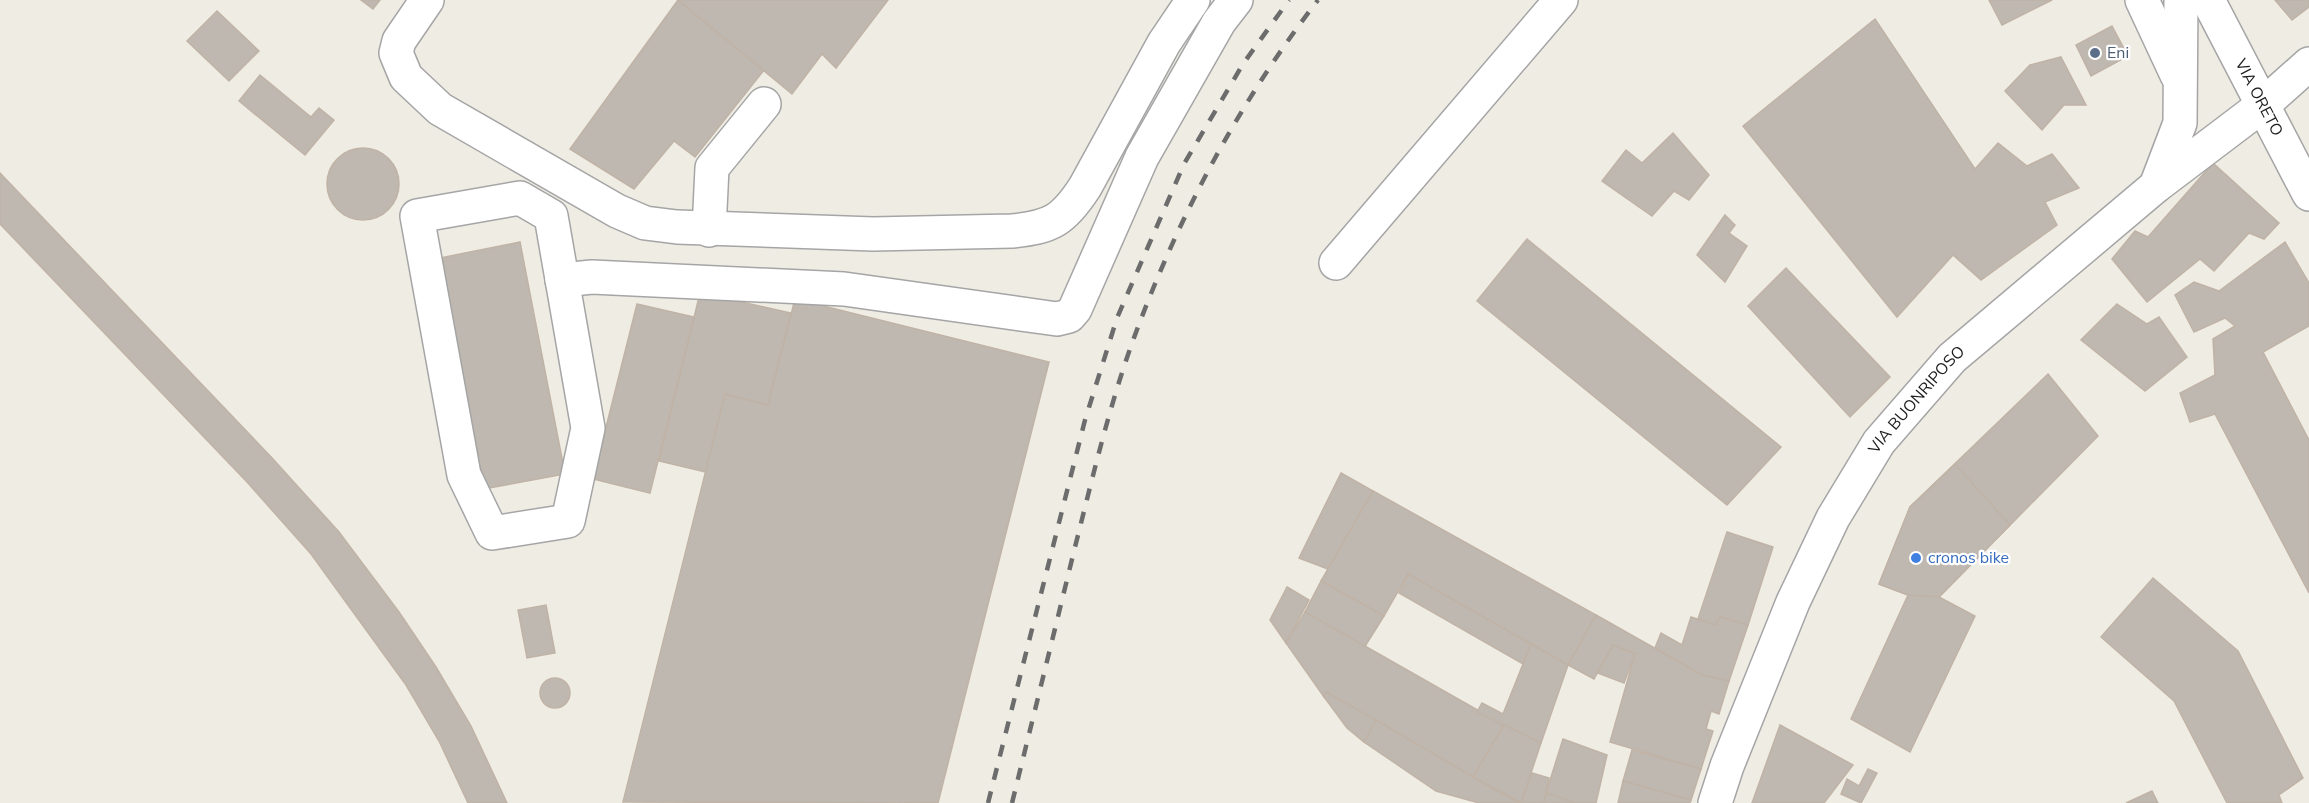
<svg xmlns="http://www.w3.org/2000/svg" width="2309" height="803" font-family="'Nunito Sans',sans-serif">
<rect width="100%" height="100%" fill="#efece4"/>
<g fill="#bfb8b0" stroke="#c0b3a6" stroke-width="1.5">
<path d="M361,0H380L373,9Z"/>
<path d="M678,0L764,70L695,157L674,141L634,189L570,149Z"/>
<path d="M678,0H888L836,68L822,54L792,94Z"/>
<path d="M1989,0H2052L2002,25Z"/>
<path d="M2275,0H2309V7L2292,20Z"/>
<path d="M217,11L259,51L229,81L187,41Z"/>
<path d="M1875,19L1975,169L1998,143L2027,166L2052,154L2079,188L2045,202L2057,225L1981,280L1953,255L1897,317L1743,126Z"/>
<path d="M2112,26L2128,56L2091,76L2076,45Z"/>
<path d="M2061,57L2086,105H2064L2042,130L2005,91L2030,65Z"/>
<path d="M260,75L311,117L319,108L334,120L305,155L239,101Z"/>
<path d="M1673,133L1709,175L1689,200L1674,191L1652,216L1602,181L1626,150L1642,163Z"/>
<circle cx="363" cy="184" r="36"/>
<path d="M2213,163L2279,223L2264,239L2249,233L2214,271L2200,259L2147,302L2112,259L2135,231L2148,237Z"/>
<path d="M0,173L273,459L339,532L399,612L436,667L471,726L507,803H468L439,741L406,685L311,554L247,482L0,224Z"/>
<path d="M1725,215L1735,225L1729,233L1747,246L1725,282L1697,255Z"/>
<path d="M1527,239L1781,447L1727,505L1477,301Z"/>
<path d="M520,242L565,474L484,489L440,258Z"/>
<path d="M2285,242L2309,283V326L2263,352L2309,440V593L2215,414L2190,422L2180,393L2215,375L2213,339L2235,326L2225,318L2194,332L2175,295L2194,282L2219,291Z"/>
<path d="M1786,268L1890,377L1850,417L1748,306Z"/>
<path d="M700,293L791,313L768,405L725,394L706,472L659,461Z"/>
<path d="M795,299L1049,362L938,803L623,802L725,394L768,405Z"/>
<path d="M637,304L694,317L650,493L593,479Z"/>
<path d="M2117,304L2147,324L2159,317L2187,357L2145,391L2081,340Z"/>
<path d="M2048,374L2098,436L1939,597L1975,616L1910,752L1851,719L1908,595L1879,584L1910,507Z"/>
<path d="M1955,464L2010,525L1939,597L1908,595L1879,584L1910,507Z"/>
<path d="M1341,473L1373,491L1328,569L1299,558Z"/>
<path d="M1373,491L1596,615L1568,665L1408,574L1384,616L1321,581Z"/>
<path d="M1727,532L1773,547L1748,625L1720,617L1716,625L1698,619Z"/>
<path d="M1408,574L1531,644L1523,664L1399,593Z"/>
<path d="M2153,578L2238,651L2303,778L2279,795L2282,803H2227L2174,701L2101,637Z"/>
<path d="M1321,581L1384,616L1364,648L1305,612Z"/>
<path d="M1287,587L1309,600L1286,643L1270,620Z"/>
<path d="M546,605L555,653L527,658L518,610Z"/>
<path d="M1305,612L1504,725L1473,777L1326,692L1324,697L1286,643Z"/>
<path d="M1596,615L1702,675L1729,681L1719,714L1711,711L1706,729L1713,731L1701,769L1610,742L1635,654L1613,645L1594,679L1568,665Z"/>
<path d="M1691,617L1716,625L1720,617L1748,625L1729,681L1702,675L1655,648L1661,633L1682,645Z"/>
<path d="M1531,644L1568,665L1541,743L1477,712L1482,703L1503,714Z"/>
<path d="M1613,645L1635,654L1624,683L1598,673Z"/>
<circle cx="555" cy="693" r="15"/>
<path d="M1326,692L1376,720L1364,742L1347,728L1324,697Z"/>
<path d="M1376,720L1473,777L1519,803H1479L1436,791L1364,742Z"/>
<path d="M1504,725L1541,743L1521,803L1473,777Z"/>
<path d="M1780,725L1853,765L1824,803H1752Z"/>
<path d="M1563,739L1607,755L1596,803H1575L1546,793Z"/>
<path d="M1632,750L1701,769L1691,800L1623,781Z"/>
<path d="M1868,769L1877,773L1861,803L1841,794L1847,779L1859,786Z"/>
<path d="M1532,773L1549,778L1544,803H1521Z"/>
<path d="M1623,781L1691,800L1690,803H1618Z"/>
<path d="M2152,791L2158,803H2126Z"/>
<path d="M1546,793L1575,803H1544Z"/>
</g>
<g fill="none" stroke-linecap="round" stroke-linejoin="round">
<g stroke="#a5a5a5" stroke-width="36">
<g id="minor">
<path d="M427,0L399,41L396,53L406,77L440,109L617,211L645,223L677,227L873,234L1012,231C1051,227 1063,221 1085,187L1164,43L1193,0"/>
<path d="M2142,0L2177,75"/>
<path id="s1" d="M2208,0L2309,194"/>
<path d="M2156,186L2180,123L2181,0"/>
<path d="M520,198L551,216L588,428L568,521L492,533L464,475L417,216Z"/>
<path d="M709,230L712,168L764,104"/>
<path d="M1336,263L1561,0"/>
<path d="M562,280L592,277L844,289L1057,319L1069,316L1075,309L1142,157L1219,22L1236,0"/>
<path id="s2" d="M1715,803L1727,766L1793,602L1833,518L1879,442L1952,358L2156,186L2263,105L2309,64"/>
</g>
</g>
<use href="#minor" stroke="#fff" stroke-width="33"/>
<g stroke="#6c6c6c" stroke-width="4.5" stroke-dasharray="12 12" stroke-linecap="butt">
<path d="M988,803L1085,420L1117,318L1184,164L1243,64L1289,0"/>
<path d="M1012,803C1033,718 1054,633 1075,547C1092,480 1108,411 1131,346C1176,221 1237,105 1318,0"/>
</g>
</g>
<circle fill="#5c6f8a" stroke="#fff" stroke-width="2" cx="2095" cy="53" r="6"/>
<circle fill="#3f7fe0" stroke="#fff" stroke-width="2" cx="1916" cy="558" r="6"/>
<g text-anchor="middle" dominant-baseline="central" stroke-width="4.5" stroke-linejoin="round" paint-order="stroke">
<g font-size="16" fill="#4e5e75" stroke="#fff" text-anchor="start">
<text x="2107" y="53">Eni</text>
</g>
<g font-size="16" fill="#1e1e1e" stroke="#fff">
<text stroke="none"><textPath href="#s1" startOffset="110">VIA ORETO</textPath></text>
<text stroke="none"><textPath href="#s2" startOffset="454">VIA BUONRIPOSO</textPath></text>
</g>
<g font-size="16" fill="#366cbe" stroke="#fff" text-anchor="start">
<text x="1928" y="558">cronos bike</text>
</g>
</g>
</svg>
